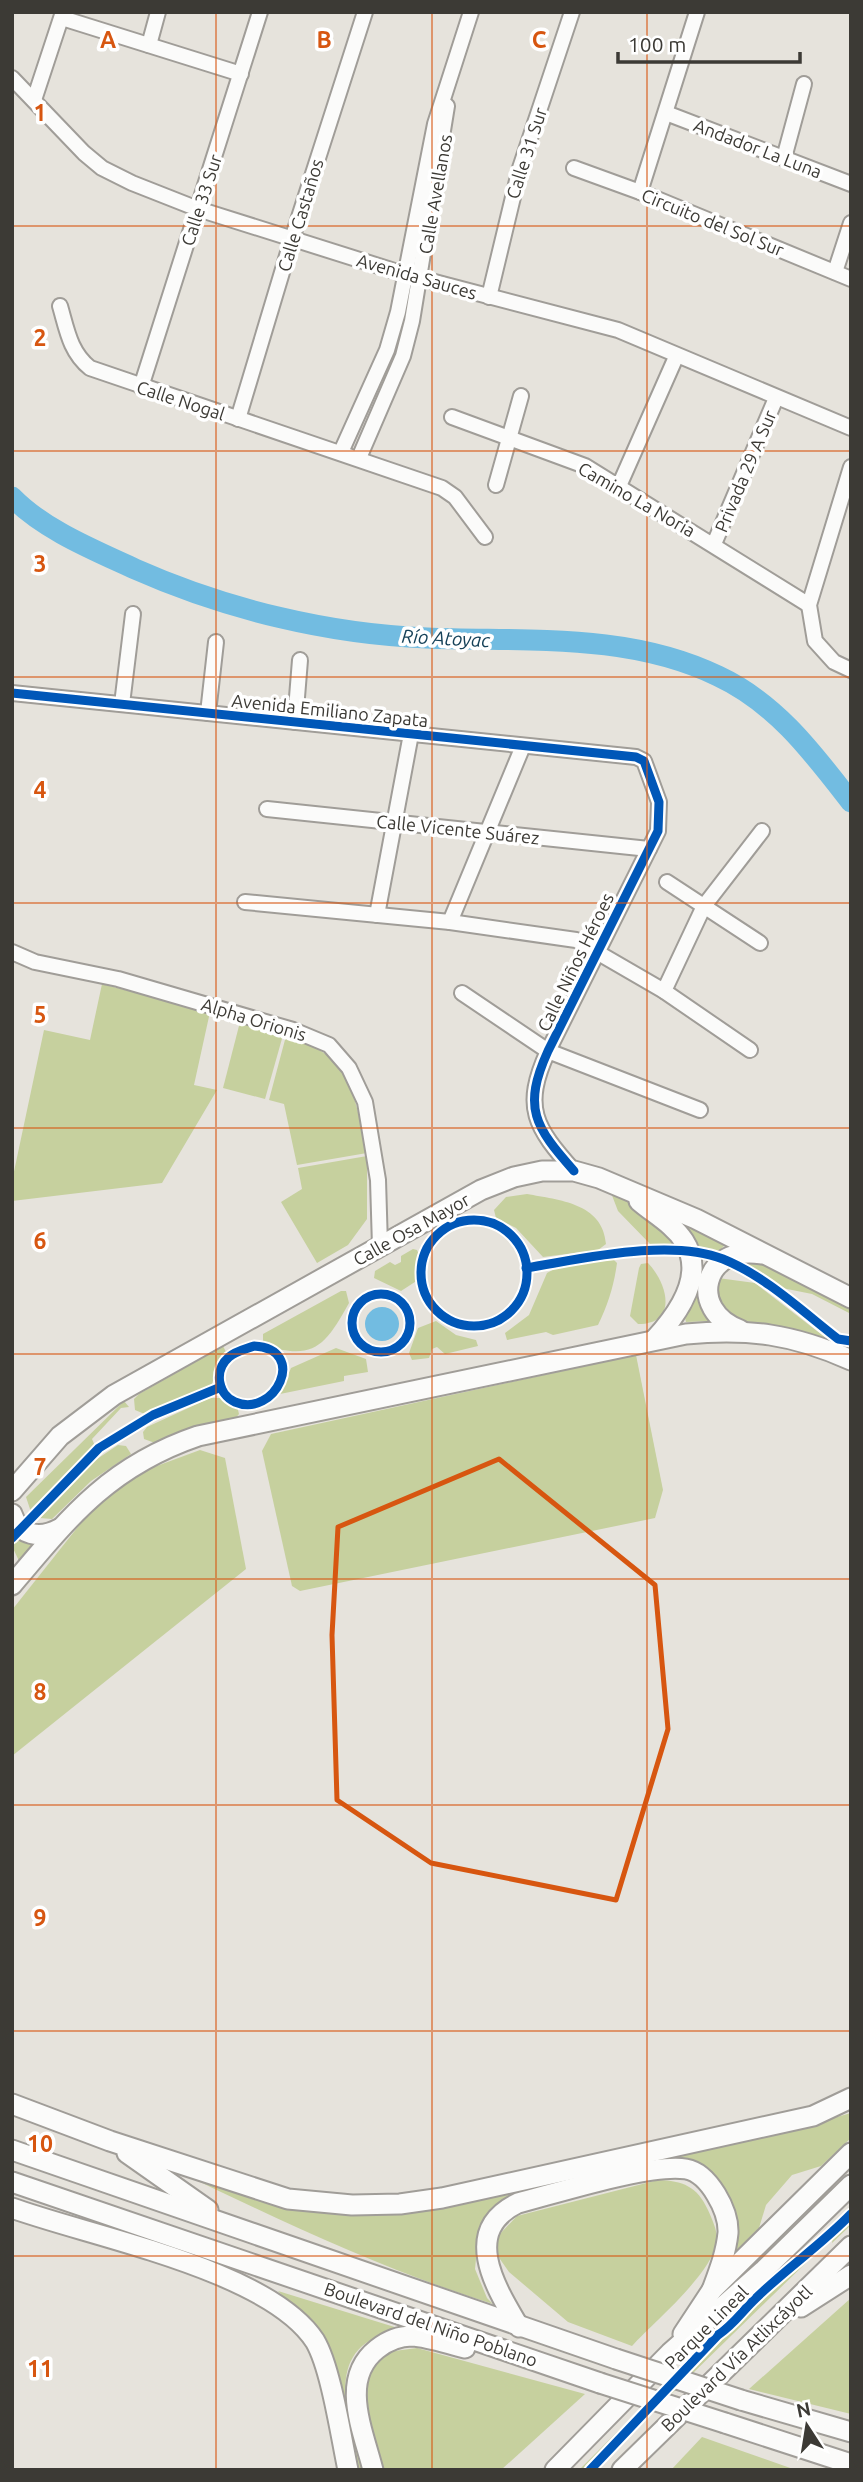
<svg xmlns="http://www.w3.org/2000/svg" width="863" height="2482" font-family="Ubuntu,sans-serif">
<rect width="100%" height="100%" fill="#e6e3dc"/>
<g fill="#c6d09e">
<path d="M102,984L210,1012L194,1085L217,1090L162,1183L12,1201V1181L44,1030L90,1040Z"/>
<path d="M240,1022L283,1035L265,1099L223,1088Z"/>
<path d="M286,1036C352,1054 354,1094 367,1153L297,1165L284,1104L269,1100Z"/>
<path d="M367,1156V1219L348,1245L317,1263L281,1202L302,1189L298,1168Z"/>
<path d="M608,1185L726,1244L718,1252L680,1245H651L618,1211Z"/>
<path d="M527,1194C559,1200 603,1203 606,1244L598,1250L543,1257L516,1228L496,1218L494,1210L506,1197Z"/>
<path d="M413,1249L417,1250L421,1259L418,1280L401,1291L374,1278L375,1271L390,1262L395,1265L401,1262V1256Z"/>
<path d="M749,1255L851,1305V1314L812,1294L782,1288L735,1260Z"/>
<path d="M613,1259L617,1263C614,1285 608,1305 598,1325L553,1335L546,1332L507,1340L505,1333L529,1315L547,1273L556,1268Z"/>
<path d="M648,1263C668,1284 678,1324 638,1324L630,1316L639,1268L641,1264Z"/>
<path d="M718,1278L755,1283L826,1338L768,1324L727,1319L718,1307L715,1280Z"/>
<path d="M703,1281L712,1321L686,1322L678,1289Z"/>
<path d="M341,1291H346L349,1303C325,1346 314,1361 263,1345V1334Z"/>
<path d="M436,1321L456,1335L476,1340L478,1346L445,1354L437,1347L432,1349L429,1358L412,1360L409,1353L418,1328Z"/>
<path d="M223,1346L227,1354L219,1360L212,1384L147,1415L135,1410L134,1399L139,1394Z"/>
<path d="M336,1348L366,1359L368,1372L344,1376V1381L280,1394L291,1368Z"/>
<path d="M636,1355L663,1490L655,1518L300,1591L292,1586L262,1451L271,1434Z"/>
<path d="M210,1398H222L237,1406L239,1414L235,1419L188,1429L155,1443L144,1439L143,1432L147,1427Z"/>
<path d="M124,1401L129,1407L121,1408L92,1439L95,1446L31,1512L26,1497Z"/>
<path d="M118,1445L126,1446L131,1454L91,1481L52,1519L40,1518L94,1461Z"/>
<path d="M200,1450L225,1458L246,1569L12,1756V1610L96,1504L146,1470Z"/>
<path d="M22,1534L33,1544L19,1561L12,1546Z"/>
<path d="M851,2113V2138L821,2166L792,2175L766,2205L759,2228L735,2252C741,2213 732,2189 699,2165L527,2192L481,2227L478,2238L475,2269L487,2298L493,2304C380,2269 275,2218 169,2167L254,2198L342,2212L412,2213L762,2138Z"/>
<path d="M658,2180C683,2181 697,2186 708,2210C712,2219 718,2232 717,2241C712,2274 655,2321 632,2346L568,2322L509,2272L495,2252L497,2237L517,2216Z"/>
<path d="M851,2212V2225L832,2243L834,2229Z"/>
<path d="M812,2257L652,2413L720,2337L744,2319L753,2305L793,2269Z"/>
<path d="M278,2291L401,2329C320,2345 347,2411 363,2470L358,2469L324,2341Z"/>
<path d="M851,2298V2414L749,2389Z"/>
<path d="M417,2348L585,2394L501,2470H381L366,2411L364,2367L387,2352Z"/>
<path d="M644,2405L633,2423L584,2470H579Z"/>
<path d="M702,2437L796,2470H671Z"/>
</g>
<circle fill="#72bce1" cx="382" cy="1324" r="17"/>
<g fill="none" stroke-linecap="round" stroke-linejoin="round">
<path stroke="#72bce1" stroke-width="21" d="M12,497C44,530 94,550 135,569C225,609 328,634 427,638C525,642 627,632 718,676C776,703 813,753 851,802"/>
<g stroke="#a09d98" stroke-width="18">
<g id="street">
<path d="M62,18L241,74"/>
<path d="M149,45L158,12"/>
<path d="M12,78L84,153L102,168L132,183L198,209L404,274L618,330L851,428"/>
<path d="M34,100L63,12"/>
<path d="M666,113L851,184"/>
<path d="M784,158L804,84"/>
<path d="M574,168L640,192L851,279"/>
<path d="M640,192L697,12"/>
<path d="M835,272L851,223"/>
<path d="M489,297L520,168L572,12"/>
<path d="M60,306C67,330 70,352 90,368L442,488L455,497L485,537"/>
<path d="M141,387L260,12"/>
<path d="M452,417L585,466L809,605"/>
<path d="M238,419L292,239L365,12"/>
<path d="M341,452L387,350L398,312L435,124L471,12"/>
<path d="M359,458L403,356L412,321L447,106"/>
<path d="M851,467L809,605L815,641L834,662L851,670"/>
<path d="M496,485L521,396"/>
<path d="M619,486L676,357"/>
<path d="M714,544L776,398"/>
<path d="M12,693L636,757L644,761L659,802L658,831L548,1051C522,1108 535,1127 574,1171"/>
<path d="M122,704L133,614"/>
<path d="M208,713L216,642"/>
<path d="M295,722L300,660"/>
<path d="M267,809L649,849"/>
<path d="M667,882L760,943"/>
<path d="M245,902L450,922L576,940L664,991L750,1050"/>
<path d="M377,915L411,734"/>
<path d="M450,922L523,746"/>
<path d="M12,952L35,962L118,979L293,1030L329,1045L349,1068L365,1102L378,1180L380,1246"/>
<path d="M664,991L704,906L762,831"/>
<path d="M462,993L548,1051L700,1110"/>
</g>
</g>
<g stroke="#a09d98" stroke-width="23">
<g id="secondary">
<path d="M639,1201C654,1214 673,1224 684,1241C706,1275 677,1315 655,1339"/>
<path d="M740,1330C687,1310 703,1244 761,1254"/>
<path d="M12,1491L60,1436L114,1395L481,1190L514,1177L542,1171H574L599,1178L696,1219L851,1298"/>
<path d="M12,1514C19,1536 40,1539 59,1529"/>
<path d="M12,1585C70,1516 110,1466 198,1436L686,1334C748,1328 793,1334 851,1360"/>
<path d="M12,2104L110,2141L288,2199L352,2205L400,2204L442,2198L813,2116L851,2098"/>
<path d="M12,2150L616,2359"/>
<path d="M127,2153L208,2210"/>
<path d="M12,2182L600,2383"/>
<path d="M12,2208C92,2237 269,2270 315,2341C331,2368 341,2437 348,2470"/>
<path d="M801,2307L851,2275"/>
<path d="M519,2327C496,2288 460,2231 518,2203C557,2193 651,2163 686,2169C709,2173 729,2211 728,2233C726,2253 719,2271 712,2290"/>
<path d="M683,2334L712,2290L851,2153"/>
<path d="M741,2400L851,2432"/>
<path d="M725,2423L851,2464"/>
<path d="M373,2470C363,2430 339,2379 377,2349C387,2341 399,2336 412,2336C429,2337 448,2344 465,2348"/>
<path d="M555,2470L670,2353L763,2271L851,2185"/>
<path d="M622,2470L851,2246"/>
</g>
</g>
<use href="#street" stroke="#fbfbfa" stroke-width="14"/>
<use href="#secondary" stroke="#fbfbfa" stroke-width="19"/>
<g stroke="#a09d98" stroke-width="23" stroke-linecap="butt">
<g id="secondary-bridge">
<path d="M616,2359L741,2400"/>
<path d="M600,2383L725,2423"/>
</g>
</g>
<use href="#secondary-bridge" stroke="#fbfbfa" stroke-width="19"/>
<g stroke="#fff" stroke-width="13">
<g id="cycleway">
<path d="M12,693L636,757L644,761L659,802L658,831L548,1051C522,1108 535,1127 574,1171"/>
<circle cx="474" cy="1273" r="53"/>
<path d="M526,1268C582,1259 669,1238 723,1259C765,1276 802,1311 838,1339L851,1341"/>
<circle cx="381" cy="1323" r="29"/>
<path d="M254,1346C309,1349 275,1419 235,1402C217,1394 214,1370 229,1357C236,1351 246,1349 254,1346Z"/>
<path d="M12,1538L99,1448L153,1415L221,1387"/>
<path d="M590,2470L718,2335C734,2324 739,2315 753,2301C784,2270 820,2246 851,2214"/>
</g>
</g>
<use href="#cycleway" stroke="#0057b8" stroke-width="9"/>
</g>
<path fill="none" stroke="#d75610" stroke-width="5" stroke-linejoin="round" d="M499,1459L655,1585L668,1729L616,1900L431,1863L337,1800L332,1635L338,1527Z"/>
<path fill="none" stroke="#d75610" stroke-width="2" stroke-opacity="0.55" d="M216,12V2470M432,12V2470M647,12V2470M12,226H851M12,451H851M12,677H851M12,903H851M12,1128H851M12,1354H851M12,1579H851M12,1805H851M12,2031H851M12,2256H851"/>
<g text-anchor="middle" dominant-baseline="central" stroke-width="7" stroke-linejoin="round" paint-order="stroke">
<g font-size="18" fill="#3c3a35" stroke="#fff">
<text transform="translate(758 148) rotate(21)">Andador La Luna</text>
<text transform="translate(526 153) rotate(-72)">Calle 31 Sur</text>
<text transform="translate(435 194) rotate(-80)">Calle Avellanos</text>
<text transform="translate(201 200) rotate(-72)">Calle 33 Sur</text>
<text transform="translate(300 215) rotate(-73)">Calle Castaños</text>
<text transform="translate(713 222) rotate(22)">Circuito del Sol Sur</text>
<text transform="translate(417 276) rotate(16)">Avenida Sauces</text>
<text transform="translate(181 400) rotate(18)">Calle Nogal</text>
<text transform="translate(745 471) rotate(-67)">Privada 29 A Sur</text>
<text transform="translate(637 499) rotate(30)">Camino La Noria</text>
<text transform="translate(330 710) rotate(6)">Avenida Emiliano Zapata</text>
<text transform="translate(458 829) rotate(6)">Calle Vicente Suárez</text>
<text transform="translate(575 962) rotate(-64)">Calle Niños Héroes</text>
<text transform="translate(254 1019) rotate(17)">Alpha Orionis</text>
<text transform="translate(411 1229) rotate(-29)">Calle Osa Mayor</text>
<text transform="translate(431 2324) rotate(19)">Boulevard del Niño Poblano</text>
<text transform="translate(706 2327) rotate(-45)">Parque Lineal</text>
<text transform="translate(736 2358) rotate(-44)">Boulevard Vía Atlixcáyotl</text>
</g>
<g font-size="19" font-style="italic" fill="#154158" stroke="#fff">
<text transform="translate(446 638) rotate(3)">Río Atoyac</text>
</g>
</g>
<g font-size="23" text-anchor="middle" font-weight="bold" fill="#d75610" stroke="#fff" stroke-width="7" stroke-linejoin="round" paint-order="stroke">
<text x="108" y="48">A</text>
<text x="324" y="48">B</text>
<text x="539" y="48">C</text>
<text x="40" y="121">1</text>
<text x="40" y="346">2</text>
<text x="40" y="572">3</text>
<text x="40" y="798">4</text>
<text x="40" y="1023">5</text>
<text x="40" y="1249">6</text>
<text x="40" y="1475">7</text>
<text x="40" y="1700">8</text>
<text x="40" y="1926">9</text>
<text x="40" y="2152">10</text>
<text x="40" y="2377">11</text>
</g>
<rect width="863" height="2482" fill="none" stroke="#3c3a35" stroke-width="28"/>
<g transform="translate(807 2426) rotate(348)" stroke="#ffffff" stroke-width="5" paint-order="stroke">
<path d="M0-5L12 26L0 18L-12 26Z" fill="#3c3a35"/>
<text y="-10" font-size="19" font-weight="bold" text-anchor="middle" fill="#3c3a35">N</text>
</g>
<path d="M618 52v10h182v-10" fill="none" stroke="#3c3a35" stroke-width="3.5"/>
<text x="628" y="52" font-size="21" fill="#3c3a35" stroke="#ffffff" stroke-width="5" paint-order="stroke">100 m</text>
</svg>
